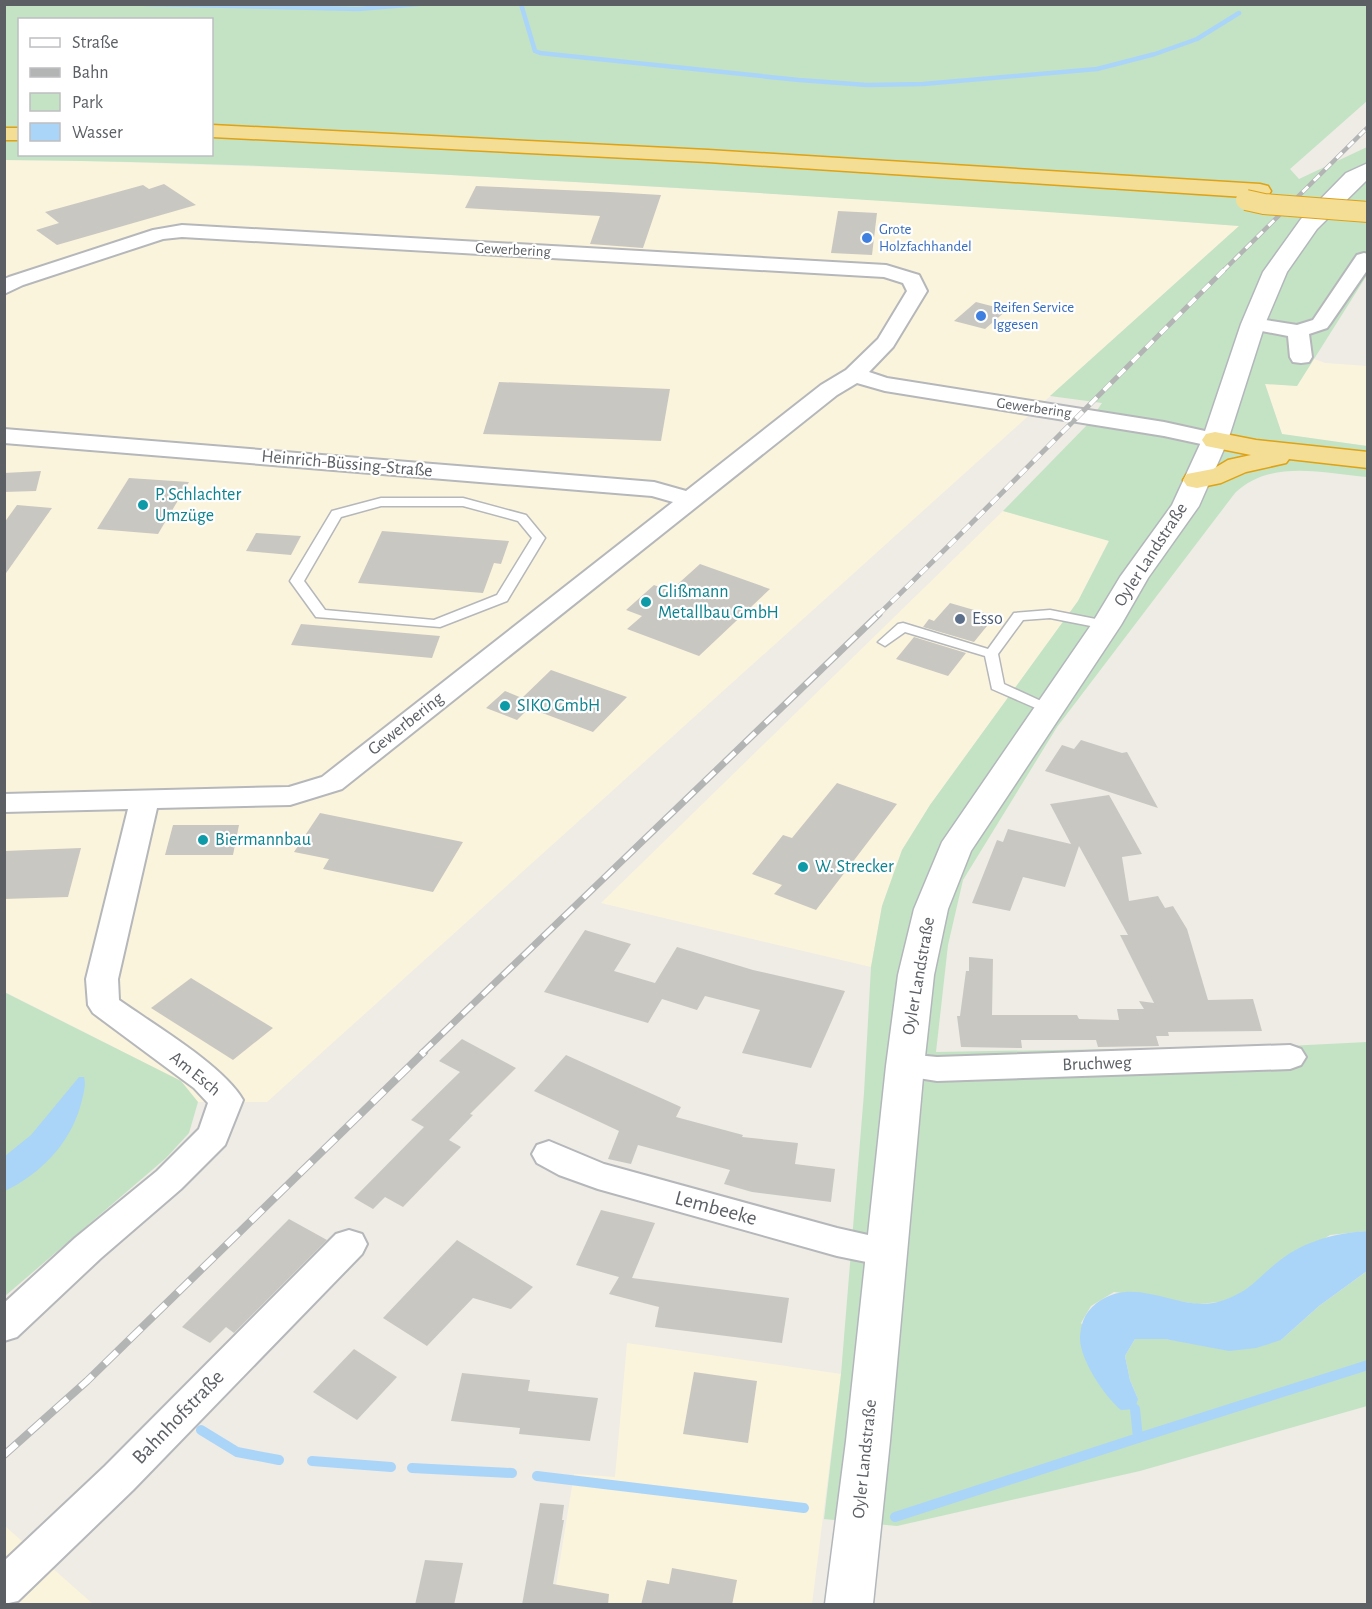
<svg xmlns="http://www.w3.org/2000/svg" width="1372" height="1609" font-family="'Alegreya Sans',sans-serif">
<rect width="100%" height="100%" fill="#eeece5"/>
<g fill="#fbf4dc">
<path d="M4,160L87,161L365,170L982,206L1239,226L267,1102H198L181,1081L5,992Z"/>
<path d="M1314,359L1325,363L1367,366V446L1282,434L1265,383L1297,386Z"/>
<path d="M1003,511L1109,540L1078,601L930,805L902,850L882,906L871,967L601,903Z"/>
<path d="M627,1343L841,1374L812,1604H553L574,1474L615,1477Z"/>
<path d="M5,1526L93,1604H5Z"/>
</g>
<g fill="#c3e3c4" fill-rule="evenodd">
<path d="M4,5H1367V101L1290,169L1299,179L1367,147V275L1297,386L1265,384L1282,434L1367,446V477C1323,473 1270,459 1235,493L1057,727L963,880L948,945L936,1052L1288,1046L1367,1042V1231L1330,1235L1259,1280L1244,1293L1220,1302L1198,1304L1114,1292L1091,1306L1081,1323L1138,1399L1130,1380L1125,1356L1135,1339H1165L1197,1343L1281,1340L1319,1306L1367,1271V1406L1140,1471L897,1526L824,1519L841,1374L864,1093L871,967L882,906L902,850L930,805L1078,601L1109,541L1003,511L1087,425L1102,403L1050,396L1239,226C1018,209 797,195 575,182C385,171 195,161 5,160ZM20,20H212V154H20Z"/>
<path d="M4,992L181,1081L198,1102L189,1133L166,1158L5,1296Z"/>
</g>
<g fill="#abd5f8">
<path d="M79,1077H84C86,1085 84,1092 82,1100C72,1142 42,1173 5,1191V1156L31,1135Z"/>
<path d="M1367,1231V1271L1319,1306L1281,1340L1256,1348L1229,1351L1165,1339H1135L1125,1356L1130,1380L1138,1399L1135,1409L1121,1410C1104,1396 1079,1358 1080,1337C1081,1320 1087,1309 1101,1300C1141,1275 1183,1316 1224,1300C1252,1290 1257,1278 1279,1261C1304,1241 1336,1233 1367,1231Z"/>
</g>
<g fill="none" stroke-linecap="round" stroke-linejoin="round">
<g stroke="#abd5f8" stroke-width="4.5">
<path d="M145,4L358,9L419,4"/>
<path d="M521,4L535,51L540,53L799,80L867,85L923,84L1097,69L1155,54L1197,39L1239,13"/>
</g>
<g stroke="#abd5f8" stroke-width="10">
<path d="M201,1430L237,1452L279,1460"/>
<path d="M1138,1438L1368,1365"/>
<path d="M312,1461L391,1467"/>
<path d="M412,1468L512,1473"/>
<path d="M537,1476L804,1508"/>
<path d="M895,1517L1138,1438L1135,1409"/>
</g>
</g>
<g fill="#c9c7c2">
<path d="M164,184L196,205L57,245L36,230L59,223L45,212L143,185L149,189Z"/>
<path d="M476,186L610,192L661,195L643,248L590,244L600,216L465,208Z"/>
<path d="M838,211L877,213L872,255L831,253Z"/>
<path d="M976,302L1007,310L985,329L954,321Z"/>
<path d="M499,382L670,389L661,441L483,434Z"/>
<path d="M41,471L36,491L4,492V473Z"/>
<path d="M129,478L189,482L158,534L97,529Z"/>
<path d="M17,505L52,508L4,576V523Z"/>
<path d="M382,531L509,541L501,564L494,563L483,593L358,583Z"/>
<path d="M256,533L301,536L291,555L246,551Z"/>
<path d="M700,564L770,589L699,656L627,629L642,616L626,610L654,585L670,591Z"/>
<path d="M950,603L988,614L980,624L987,626L974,642L923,627L929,619L934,621Z"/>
<path d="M301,624L440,636L432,658L291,645Z"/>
<path d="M914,637L966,653L948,676L896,659Z"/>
<path d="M551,670L627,697L593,732L529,708L517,720L486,708L505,691L522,698Z"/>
<path d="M1081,740L1122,753L1127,752L1158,808L1045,771L1062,745L1074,749Z"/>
<path d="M837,783L897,804L816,910L774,894L782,885L752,874L783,835L792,838Z"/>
<path d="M1109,795L1142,854L1122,857L1129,901L1158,896L1165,908L1173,906L1187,929L1208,1000L1253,999L1262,1031L1168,1032L1169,1036H1156L1159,1046L1098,1047L1096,1040H1021L1022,1048L961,1047L957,1016H960L966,971H969V957L993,959L992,1015H1077L1079,1019L1119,1020L1117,1009H1144L1139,1001L1154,1003L1120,935H1128L1079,846L1065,887L1023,877L1010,911L972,903L997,840L1003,842L1008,829L1071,844L1050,804Z"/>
<path d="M320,813L463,842L433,892L323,869L329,859L294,852Z"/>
<path d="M173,825H239L233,855H165Z"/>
<path d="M81,848L68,897L4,899V851Z"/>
<path d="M585,930L631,944L614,971L655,983L677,947L753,970L845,991L811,1068L742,1053L760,1010L705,996L697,1010L662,999L648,1023L544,992Z"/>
<path d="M191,978L273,1028L233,1060L151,1008Z"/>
<path d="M462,1039L516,1068L470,1114L473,1115L449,1140L461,1147L403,1207L385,1197L373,1209L354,1198L424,1127L411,1120L460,1072L439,1061Z"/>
<path d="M566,1055L681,1107L676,1117L743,1135L742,1137L798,1143L795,1164L835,1169L831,1202L752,1192L724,1184L730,1170L638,1145L631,1164L608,1159L619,1131L534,1091Z"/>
<path d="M601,1210L655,1223L632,1278L789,1298L782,1343L655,1327L659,1307L609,1294L619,1277L576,1265Z"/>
<path d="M289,1219L327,1240L234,1333L226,1327L210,1343L182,1327Z"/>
<path d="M457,1240L533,1287L511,1309L473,1298L427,1346L383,1318Z"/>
<path d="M354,1349L397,1377L357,1420L313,1392Z"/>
<path d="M694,1372L757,1381L748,1443L683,1434Z"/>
<path d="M462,1373L530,1380L528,1391L598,1398L590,1441L519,1434L520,1428L451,1421Z"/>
<path d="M540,1503L564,1505L562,1520H564L553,1584L609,1594L608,1605H522Z"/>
<path d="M425,1560L463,1563L454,1605H415Z"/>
<path d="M672,1568L737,1580L732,1605H641L647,1580L669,1584Z"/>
</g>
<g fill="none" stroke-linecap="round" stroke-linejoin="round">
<g stroke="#b5b7ba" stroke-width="3">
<g id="lane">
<path d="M381,498H463L526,515L545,538L507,601L440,627L316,617L290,581L332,511ZM381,506H463L518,521L532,538L497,595L434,620L325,610L304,581L341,517Z"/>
<path d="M1050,610L1106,621L1113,625L1106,629L1050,618L1023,620L998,654L1004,684L1052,706L1054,709L1052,712L1047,713L992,689L985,656L905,632L885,646L878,642L898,624L903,623L988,649L1014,613Z"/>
</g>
</g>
<g stroke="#b5b7ba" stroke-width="4">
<g id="street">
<path d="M182,225L886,265L919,275L927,291L893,347L869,372L887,378L1164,422L1223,435L1226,440L1223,445L1215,447L1164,436L885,391L857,383L837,395L342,789L290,805L157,808L118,979L119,1000C153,1024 224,1066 243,1100L225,1145L181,1189L101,1258L17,1337L4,1341V1303L75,1238L157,1171L199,1129L208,1103L194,1088L93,1013L88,1005L86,979L128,809L4,812V794L289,787L322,777L673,502L652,496L4,443V429L654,482L686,491L821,385L846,370L878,339L907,291L903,283L884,277L182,237L163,239L23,285L4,294V279L9,277L153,230Z"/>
<path d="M1364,253L1368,254V269L1330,324L1327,328L1309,334L1312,357L1309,362L1301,363L1293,362L1290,357L1288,336L1246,328L1243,324L1246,320L1253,318L1297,325L1313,320L1357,255Z"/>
<path d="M1290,1045L1301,1049L1306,1057L1301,1065L1290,1069L937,1081L893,1074L889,1066L893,1058L905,1054L937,1057Z"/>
<path d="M549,1141L604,1164L837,1228L899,1242L904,1252L899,1262L886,1266L837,1256L598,1189L559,1175L537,1163L532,1154L537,1145Z"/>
<path d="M349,1230L362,1234L367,1244L362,1254L133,1490L18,1601L4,1604V1561L105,1466L336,1234Z"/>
</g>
</g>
<g stroke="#b3b7bb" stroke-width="3">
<path id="secondary" d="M1368,163V179L1317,229L1287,272L1265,324L1228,440L1199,506L1148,578L1121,625L971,851L948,909L934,975L924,1066L890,1441L873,1604H825L846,1441L886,1066L898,975L914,909L942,842L1091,625L1120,577L1172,505L1202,440L1241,324L1263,272L1301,219L1346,173Z"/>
</g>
<g stroke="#dea214" stroke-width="3">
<g id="highway">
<path d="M212,125L708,150L1260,184L1268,186L1271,191L1268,196L1260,198L708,162L212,137Z"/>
<rect x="4" y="128" width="16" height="12"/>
<path d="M1215,432L1256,440L1368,452V468L1289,459L1286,463L1246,472L1221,483L1197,488L1187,486L1183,480L1187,474L1213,469L1228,460L1251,455L1206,446L1202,440L1206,434Z"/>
</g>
</g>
<use href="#lane" fill="#fff" fill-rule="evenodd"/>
<use href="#street" fill="#fff" fill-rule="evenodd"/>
<use href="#secondary" fill="#fff" fill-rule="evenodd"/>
<use href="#highway" fill="#f4dd95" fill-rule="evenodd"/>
<g stroke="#b3b4b4" stroke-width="4.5">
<path id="rail-far3" d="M1223,271L1368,127"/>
</g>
<g stroke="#b3b4b4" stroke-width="5">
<path id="rail-far2" d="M877,616C995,502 1108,385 1224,270"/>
</g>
<g stroke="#b3b4b4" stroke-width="7">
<path id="rail-far1" d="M422,1053L879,614"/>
</g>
<g stroke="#b3b4b4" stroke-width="8">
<path id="rail" d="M4,1455L87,1381L424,1052"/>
</g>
<use href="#rail-far3" stroke="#fff" stroke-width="3" stroke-dasharray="8" stroke-linecap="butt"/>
<use href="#rail-far2" stroke="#fff" stroke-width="4" stroke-dasharray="10" stroke-linecap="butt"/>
<use href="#rail-far1" stroke="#fff" stroke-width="4.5" stroke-dasharray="14" stroke-linecap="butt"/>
<use href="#rail" stroke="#fff" stroke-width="6" stroke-dasharray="17" stroke-linecap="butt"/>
<g stroke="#dea214" stroke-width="22" stroke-linecap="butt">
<path id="highway-bridge" d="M1246,200L1264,204L1368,212"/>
</g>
<use href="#highway-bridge" stroke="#f4dd95" stroke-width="20"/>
</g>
<g fill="#3f7fe0" stroke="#fff" stroke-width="2">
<circle cx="867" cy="238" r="6"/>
<circle cx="981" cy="316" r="6"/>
</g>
<g fill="#0f9aa8" stroke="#fff" stroke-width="2">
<circle cx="143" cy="505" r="6"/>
<circle cx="646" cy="602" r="6"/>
<circle cx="505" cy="706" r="6"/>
<circle cx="203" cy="840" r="6"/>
<circle cx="803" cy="867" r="6"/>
</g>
<circle fill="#5c6f8a" stroke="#fff" stroke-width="2" cx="960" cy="619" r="6"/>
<g text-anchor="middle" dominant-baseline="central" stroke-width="4.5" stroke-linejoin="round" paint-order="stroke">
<g font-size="15" fill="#366cbe" stroke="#fff" text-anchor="start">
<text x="879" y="229">Grote<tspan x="879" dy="17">Holzfachhandel</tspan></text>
<text x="993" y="307">Reifen Service<tspan x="993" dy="17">Iggesen</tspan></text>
</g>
<g font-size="15" fill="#5c6064" stroke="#fff">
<text transform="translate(513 250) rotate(3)">Gewerbering</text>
<text transform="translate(1034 408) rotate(8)">Gewerbering</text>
</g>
<g font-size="18" fill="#5c6064" stroke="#fff">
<text transform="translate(347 464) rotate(5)">Heinrich-Büssing-Straße</text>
<text transform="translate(1151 555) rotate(-57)">Oyler Landstraße</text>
<text transform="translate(406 724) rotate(-38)">Gewerbering</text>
<text transform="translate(919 976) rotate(-80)">Oyler Landstraße</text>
<text transform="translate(1097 1064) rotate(-2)">Bruchweg</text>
<text transform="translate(195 1074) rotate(39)">Am Esch</text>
<text transform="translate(865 1459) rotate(-84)">Oyler Landstraße</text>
</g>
<g font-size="18" fill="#0d838f" stroke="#fff" text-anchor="start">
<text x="155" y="495">P. Schlachter<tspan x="155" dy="21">Umzüge</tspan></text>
<text x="658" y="592">Glißmann<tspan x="658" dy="21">Metallbau GmbH</tspan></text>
<text x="517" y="706">SIKO GmbH</text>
<text x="215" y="840">Biermannbau</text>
<text x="815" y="867">W. Strecker</text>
</g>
<g font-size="18" fill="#4e5e75" stroke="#fff" text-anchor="start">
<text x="972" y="619">Esso</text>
</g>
<g font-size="21" fill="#5c6064" stroke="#fff">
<text transform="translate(716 1208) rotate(15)">Lembeeke</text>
<text transform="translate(178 1417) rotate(-46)">Bahnhofstraße</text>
</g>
</g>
<rect width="1372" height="1609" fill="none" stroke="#5c6064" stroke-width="12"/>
<rect x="18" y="18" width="195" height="138" fill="#ffffff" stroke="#bebfc1" stroke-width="1.5"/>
<rect x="30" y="38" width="30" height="9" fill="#ffffff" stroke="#bebfc1" stroke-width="1.5"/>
<text x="72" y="48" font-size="18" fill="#5c6064">Straße</text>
<rect x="30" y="68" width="30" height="9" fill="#b3b4b4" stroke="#bebfc1" stroke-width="1.5"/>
<text x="72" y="78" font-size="18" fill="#5c6064">Bahn</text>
<rect x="30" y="93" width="30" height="18" fill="#c3e3c4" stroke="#bebfc1" stroke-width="1.5"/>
<text x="72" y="108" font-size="18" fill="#5c6064">Park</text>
<rect x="30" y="123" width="30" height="18" fill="#abd5f8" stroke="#bebfc1" stroke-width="1.5"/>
<text x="72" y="138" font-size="18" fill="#5c6064">Wasser</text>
</svg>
